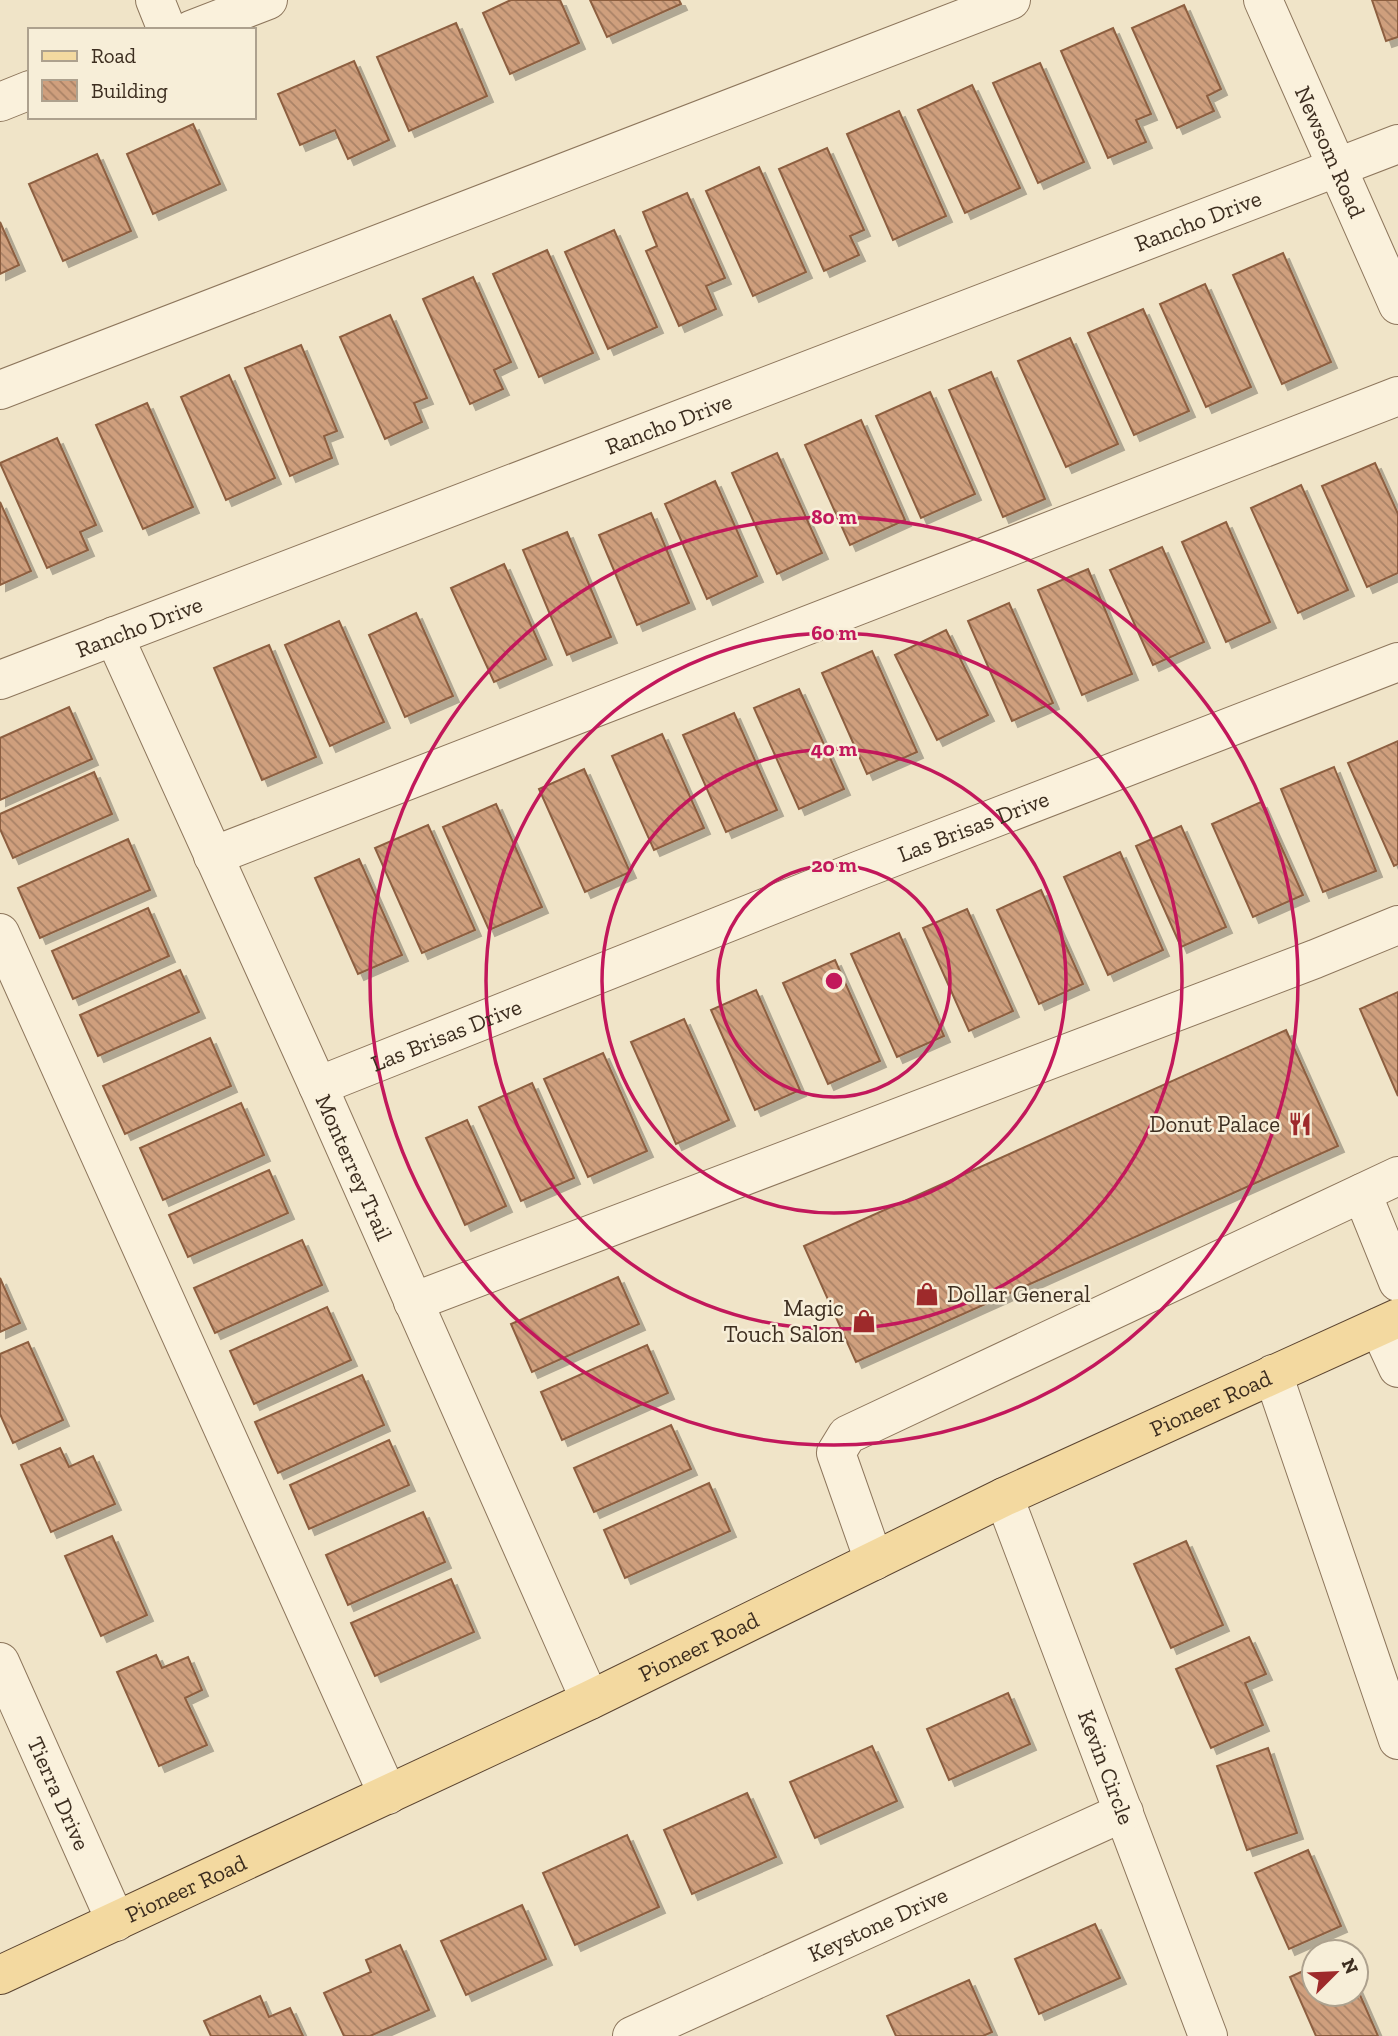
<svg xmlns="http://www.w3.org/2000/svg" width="1398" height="2036" font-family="'Zilla Slab',serif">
<defs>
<pattern id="building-back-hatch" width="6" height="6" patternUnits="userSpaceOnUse" patternTransform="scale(1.75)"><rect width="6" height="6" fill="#cf9f7d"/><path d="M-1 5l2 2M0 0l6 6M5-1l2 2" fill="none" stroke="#a98266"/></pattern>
<filter id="shadow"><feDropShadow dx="6" dy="6" stdDeviation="0" flood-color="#0004"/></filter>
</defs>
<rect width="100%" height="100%" fill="#f0e4c8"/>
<g fill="url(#building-back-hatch)" stroke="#8d5f41" stroke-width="2" filter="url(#shadow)">
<path d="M511,0H560L579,43L510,74L483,13Z"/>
<path d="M590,0H679L681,4L607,37Z"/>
<path d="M1372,0H1398V37L1386,41Z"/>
<path d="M1184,5L1221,89L1207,96L1214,111L1177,128L1132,28Z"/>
<path d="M456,23L487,96L409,131L377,57Z"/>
<path d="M1113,28L1151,114L1136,120L1146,142L1108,158L1061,51Z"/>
<path d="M354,61L389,140L348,159L335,130L300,145L278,94Z"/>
<path d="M1040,63L1084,162L1038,183L993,83Z"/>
<path d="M972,85L1020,188L965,213L918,110Z"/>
<path d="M899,111L946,216L893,240L847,134Z"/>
<path d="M193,124L220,184L153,214L127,154Z"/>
<path d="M827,148L864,230L850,236L859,255L824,271L779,169Z"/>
<path d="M97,154L131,231L63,261L29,184Z"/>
<path d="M759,167L806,272L753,296L706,191Z"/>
<path d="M687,193L725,278L706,286L716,309L679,326L646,251L657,246L643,212Z"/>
<path d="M0,222L19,265L0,274Z"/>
<path d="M614,230L657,327L608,349L565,252Z"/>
<path d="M547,250L593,353L539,377L493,274Z"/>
<path d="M1283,253L1331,362L1282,384L1233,275Z"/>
<path d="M473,277L511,362L494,370L503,389L470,404L423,299Z"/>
<path d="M1205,284L1251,387L1206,407L1160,304Z"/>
<path d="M1143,309L1189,411L1134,435L1088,333Z"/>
<path d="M390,315L427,398L414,403L422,422L385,439L340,337Z"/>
<path d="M1070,338L1118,444L1066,467L1018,361Z"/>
<path d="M301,345L337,431L324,436L332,458L290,476L245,368Z"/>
<path d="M991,372L1045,499L1003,517L949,390Z"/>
<path d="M229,375L275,478L226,500L181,397Z"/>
<path d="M930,392L975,494L921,518L876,416Z"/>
<path d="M147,403L193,507L143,529L96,425Z"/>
<path d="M861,420L905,520L850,545L805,445Z"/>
<path d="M57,438L96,525L80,532L88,550L47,568L0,463Z"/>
<path d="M777,453L822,553L777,574L732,473Z"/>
<path d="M1375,463L1398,514V573L1367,587L1322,486Z"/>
<path d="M715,481L757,576L707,599L665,504Z"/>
<path d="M1301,485L1348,590L1298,613L1251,508Z"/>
<path d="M0,502L31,571L0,585Z"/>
<path d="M651,513L689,603L637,625L599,535Z"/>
<path d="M1226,522L1270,622L1226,642L1182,542Z"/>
<path d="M567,532L611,637L567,655L523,550Z"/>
<path d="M1162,547L1204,642L1153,665L1110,570Z"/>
<path d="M504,564L546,659L494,682L451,588Z"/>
<path d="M1088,569L1132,674L1082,695L1038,590Z"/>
<path d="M1009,603L1053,703L1012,721L968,621Z"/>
<path d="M416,613L453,696L405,717L369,635Z"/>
<path d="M339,621L384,722L330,746L285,645Z"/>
<path d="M946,630L988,715L937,740L895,655Z"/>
<path d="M269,645L316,757L262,780L214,668Z"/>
<path d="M872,651L917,752L867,774L822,673Z"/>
<path d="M799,689L844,789L799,809L754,708Z"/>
<path d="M69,707L92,759L0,800V738Z"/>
<path d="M734,713L777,810L726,832L683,735Z"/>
<path d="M662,734L704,828L654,850L612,756Z"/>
<path d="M1398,741V864L1394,866L1348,763Z"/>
<path d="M1334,767L1376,871L1323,892L1281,789Z"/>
<path d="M584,769L630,872L585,892L539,789Z"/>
<path d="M94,772L112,814L13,858L0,829V814Z"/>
<path d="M1261,802L1303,895L1253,917L1212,824Z"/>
<path d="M496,804L542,907L489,930L443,827Z"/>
<path d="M428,825L475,930L422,953L375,848Z"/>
<path d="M1181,826L1226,927L1181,947L1136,846Z"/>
<path d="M128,839L150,890L40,938L18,888Z"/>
<path d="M1120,852L1163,950L1108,975L1064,877Z"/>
<path d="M359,859L402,955L358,974L315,878Z"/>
<path d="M1041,890L1083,984L1039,1004L997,910Z"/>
<path d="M148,908L169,956L73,999L52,951Z"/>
<path d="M967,909L1013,1011L969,1031L923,928Z"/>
<path d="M899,933L944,1036L897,1057L851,954Z"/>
<path d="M835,960L880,1061L828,1084L783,983Z"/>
<path d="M180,970L199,1012L98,1056L80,1015Z"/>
<path d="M756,990L800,1090L755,1110L711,1010Z"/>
<path d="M1398,992V1096L1360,1009Z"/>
<path d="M684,1019L729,1120L676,1144L631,1042Z"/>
<path d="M1286,1030L1338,1146L856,1362L804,1246Z"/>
<path d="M210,1038L231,1086L125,1134L103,1086Z"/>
<path d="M603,1053L647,1151L588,1177L544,1079Z"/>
<path d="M532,1083L574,1178L521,1201L479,1107Z"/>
<path d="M241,1103L264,1155L163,1200L140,1148Z"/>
<path d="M467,1120L506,1206L465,1225L426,1138Z"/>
<path d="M269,1170L288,1213L188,1257L169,1215Z"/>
<path d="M302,1240L322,1285L215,1333L194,1288Z"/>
<path d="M618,1277L639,1324L532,1372L511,1324Z"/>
<path d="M0,1278L20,1323L0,1332Z"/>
<path d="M327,1307L351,1360L254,1404L230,1351Z"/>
<path d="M28,1342L63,1420L13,1443L0,1414V1354Z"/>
<path d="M647,1345L668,1393L562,1440L541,1392Z"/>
<path d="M362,1375L384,1425L278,1473L255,1422Z"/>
<path d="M671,1425L691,1469L594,1512L574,1468Z"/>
<path d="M389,1440L409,1485L309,1529L290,1485Z"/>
<path d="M60,1448L69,1467L93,1456L115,1504L51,1532L21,1465Z"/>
<path d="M709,1483L730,1531L625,1578L604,1530Z"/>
<path d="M423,1512L445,1562L348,1605L326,1555Z"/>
<path d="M112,1536L147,1615L101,1636L65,1556Z"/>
<path d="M1186,1541L1223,1625L1171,1648L1134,1564Z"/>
<path d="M451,1579L474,1632L375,1676L351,1623Z"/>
<path d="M1249,1637L1266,1674L1245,1683L1263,1725L1211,1748L1176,1669Z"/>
<path d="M156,1655L162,1668L188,1657L202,1690L185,1698L207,1745L159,1766L117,1672Z"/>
<path d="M1008,1693L1030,1744L949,1780L927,1729Z"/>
<path d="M872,1746L897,1801L815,1838L790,1782Z"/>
<path d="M1268,1748L1297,1833L1247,1850L1217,1766Z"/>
<path d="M747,1793L776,1857L692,1894L664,1830Z"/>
<path d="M627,1835L659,1907L575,1945L543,1873Z"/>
<path d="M1308,1850L1341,1926L1289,1949L1255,1873Z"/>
<path d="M522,1905L546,1959L466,1995L441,1941Z"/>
<path d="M1095,1924L1120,1978L1039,2014L1015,1959Z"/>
<path d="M400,1945L429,2010L370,2036H344L324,1993L371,1972L366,1960Z"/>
<path d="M1314,1966V1994H1356V1986L1378,2036H1316L1290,1977Z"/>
<path d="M969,1980L992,2032L983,2036H896L887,2016Z"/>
<path d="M260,1996L269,2017L290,2008L303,2036H211L204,2021Z"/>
</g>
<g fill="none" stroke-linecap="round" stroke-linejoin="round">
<g stroke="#8d765c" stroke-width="40">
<g id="minor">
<path d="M155,0L167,30"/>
<path id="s1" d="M1263,0L1398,305"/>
<path d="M191,30L268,0"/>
<path d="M0,102L30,90"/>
<path d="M0,390L1011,0"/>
<path id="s2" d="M114,636L318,1086L590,1700"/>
<path id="s3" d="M0,680L1398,144"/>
<path d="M213,856L1398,396"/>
<path d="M0,933L388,1795"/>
<path id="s4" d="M318,1086L860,870L1398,662"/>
<path d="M1362,1193L1398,1282"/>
<path d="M413,1302L1315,959L1398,925"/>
<path d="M1379,1327L1398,1368"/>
<path d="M1273,1374L1398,1740"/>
<path id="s5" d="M1004,1497L1208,2036"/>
<path d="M874,1561L836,1453L847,1435L1398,1176"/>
<path id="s6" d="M0,1662L116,1922"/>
<path id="s7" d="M632,2036L1124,1812"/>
</g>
</g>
<g stroke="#5b4430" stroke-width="40">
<g id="major">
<path id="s8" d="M0,1975L590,1700L1004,1497L1398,1318"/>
</g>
</g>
<use href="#minor" stroke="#faf1dc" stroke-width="38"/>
<use href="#major" stroke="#f3d9a0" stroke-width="38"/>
</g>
<g fill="none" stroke="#c2185b" stroke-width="3.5">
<circle cx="834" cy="981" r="116"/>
<circle cx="834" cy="981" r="232"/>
<circle cx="834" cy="981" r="348"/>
<circle cx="834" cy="981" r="464"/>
</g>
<defs>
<g id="restaurant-bare" transform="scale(1.89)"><path d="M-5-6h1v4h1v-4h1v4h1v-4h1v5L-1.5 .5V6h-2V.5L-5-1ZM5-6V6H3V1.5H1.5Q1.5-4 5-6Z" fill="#9e2a2b" stroke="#f7eed8" stroke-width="2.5" paint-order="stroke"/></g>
<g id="shop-bare" transform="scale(1.89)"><path d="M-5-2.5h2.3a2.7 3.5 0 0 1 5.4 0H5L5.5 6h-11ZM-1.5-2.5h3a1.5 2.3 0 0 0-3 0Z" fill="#9e2a2b" stroke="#f7eed8" stroke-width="2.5" paint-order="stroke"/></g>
</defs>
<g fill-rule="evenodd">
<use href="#restaurant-bare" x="1300" y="1124"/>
<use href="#shop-bare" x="927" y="1294"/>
<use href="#shop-bare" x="864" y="1321"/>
</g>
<g text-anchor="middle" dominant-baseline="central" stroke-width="5" stroke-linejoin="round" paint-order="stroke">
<g font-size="23" fill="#3d2e20" stroke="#f7eed8">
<text stroke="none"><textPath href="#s1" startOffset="166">Newsom Road</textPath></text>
<text stroke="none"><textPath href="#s3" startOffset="1283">Rancho Drive</textPath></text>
<text stroke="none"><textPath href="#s3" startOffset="716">Rancho Drive</textPath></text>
<text stroke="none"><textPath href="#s3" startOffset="149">Rancho Drive</textPath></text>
<text stroke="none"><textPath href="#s4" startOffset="705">Las Brisas Drive</textPath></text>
<text stroke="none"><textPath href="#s4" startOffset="138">Las Brisas Drive</textPath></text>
<text stroke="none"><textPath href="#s2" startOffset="583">Monterrey Trail</textPath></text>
<text stroke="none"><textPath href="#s8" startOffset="1339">Pioneer Road</textPath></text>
<text stroke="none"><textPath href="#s8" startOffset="772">Pioneer Road</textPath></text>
<text stroke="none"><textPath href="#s5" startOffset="289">Kevin Circle</textPath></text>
<text stroke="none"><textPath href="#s6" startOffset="144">Tierra Drive</textPath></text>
<text stroke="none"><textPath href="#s8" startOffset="205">Pioneer Road</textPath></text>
<text stroke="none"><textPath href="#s7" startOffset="270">Keystone Drive</textPath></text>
</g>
<g font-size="23" fill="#3d2e20" stroke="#f7eed8" text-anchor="end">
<text x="1280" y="1124">Donut Palace</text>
<text x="947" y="1294" text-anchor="start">Dollar General</text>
<text x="844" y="1308">Magic<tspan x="844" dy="26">Touch Salon</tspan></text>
</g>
</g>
<circle cx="834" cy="981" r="10" fill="#c2185b" stroke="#f7eed8" stroke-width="3.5"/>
<g font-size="21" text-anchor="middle" font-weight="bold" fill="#c2185b" stroke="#f7eed8" stroke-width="5" stroke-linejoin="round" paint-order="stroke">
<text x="834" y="524">80 m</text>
<text x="834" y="640">60 m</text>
<text x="834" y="756">40 m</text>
<text x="834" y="872">20 m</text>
</g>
<rect x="28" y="28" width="228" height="91" fill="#f7eed8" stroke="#ada18e" stroke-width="2"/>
<rect x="42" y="51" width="35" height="10" fill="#f3d9a0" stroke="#ada18e" stroke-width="2"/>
<text x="91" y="63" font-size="21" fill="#3d2e20">Road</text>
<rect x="42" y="80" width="35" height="21" fill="url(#building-back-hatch)" stroke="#ada18e" stroke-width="2"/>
<text x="91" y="98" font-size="21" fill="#3d2e20">Building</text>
<g transform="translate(1335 1973) rotate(66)"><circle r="33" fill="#f7eed8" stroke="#ada18e" stroke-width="2"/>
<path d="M0-5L12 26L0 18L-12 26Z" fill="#9e2a2b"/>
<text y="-10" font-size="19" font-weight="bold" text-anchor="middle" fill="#3d2e20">N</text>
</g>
</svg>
